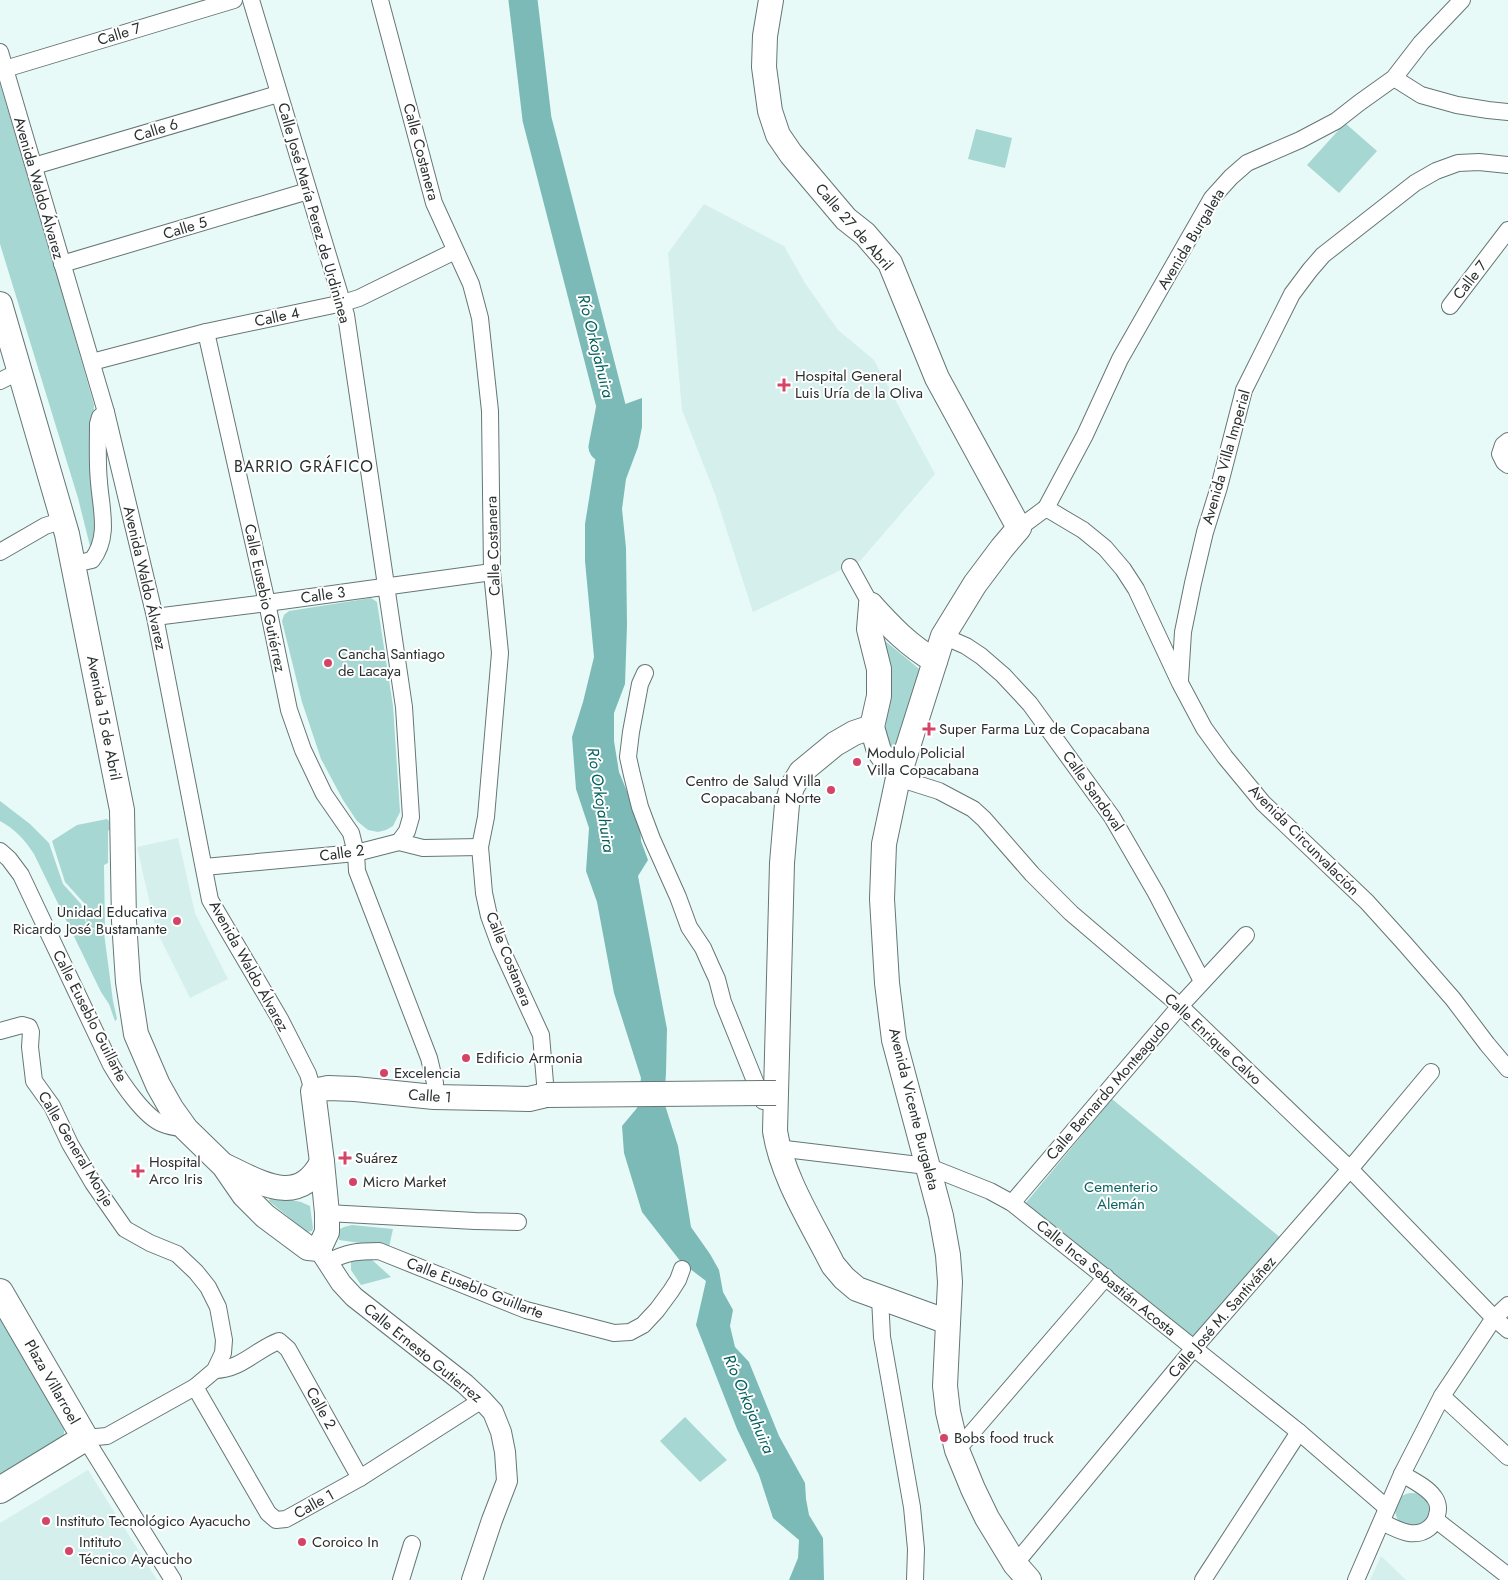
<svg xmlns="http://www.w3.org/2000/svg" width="1508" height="1580" font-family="Jost,sans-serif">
<rect width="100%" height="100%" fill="#e8faf8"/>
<g fill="#d4efec">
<path d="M704,204L784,246L805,283L838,330L874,360L935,474L860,561L753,612L715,494L682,410L668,253Z"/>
<path d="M178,838L195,913L228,979L190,998L156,930L137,847Z"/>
<path d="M88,1470L157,1580H0V1523Z"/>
<path d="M1381,1556L1406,1580H1370Z"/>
</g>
<g fill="#a6d7d3">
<path d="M0,84L53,261L94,405L92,446L99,523L91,550L78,498L0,244Z"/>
<path d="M1345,123L1377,151L1339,193L1307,165Z"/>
<path d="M976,129L1012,138L1005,168L968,159Z"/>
<path d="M371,598L377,602L393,706L400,812L393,826L386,830L378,832L368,830L357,821L343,800L321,759L302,702L282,621L284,615L289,611Z"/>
<path d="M879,636L923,672L894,753L883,743L892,682Z"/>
<path d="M0,801L30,824L49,843L63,884L81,904L87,927L104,933L113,1001L117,1019L115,1021L109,1004L101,992L34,854C25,840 15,829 0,821Z"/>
<path d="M107,819L109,821L110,829L108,831V863L104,865L105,932L87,926L84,903L65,882L52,841L77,825Z"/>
<path d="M1112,1099L1282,1239L1197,1343L1024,1205Z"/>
<path d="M271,1196L301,1202L310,1206L313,1228L312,1231L307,1232L269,1201Z"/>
<path d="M352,1225L393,1229L389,1247L339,1240L338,1230L344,1227Z"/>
<path d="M357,1257L371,1259L391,1277L361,1285L351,1270V1261Z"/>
<path d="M0,1316L64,1429V1434L53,1455L0,1478Z"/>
<path d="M685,1417L727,1460L700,1482L660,1441Z"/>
<circle cx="1412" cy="1510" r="17"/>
</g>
<path fill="#7bbab6" d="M642,398V427L638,447L626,479L622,509L626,548L627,625L625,684L614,713V741L619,772L640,823L641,841L648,860L638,876L667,1029L666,1073L664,1102L678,1146L691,1227L710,1254L719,1270L723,1292L733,1310L730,1326L735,1347L749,1362L779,1436L805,1483L806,1499L809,1515L823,1538L824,1580H789L798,1558L799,1540L773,1518L759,1475L737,1429L696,1325L706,1281L681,1262L642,1212L624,1153L622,1126L637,1108L641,1078L614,993L597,902L586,871L589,828L576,789L572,737L583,702L594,657L585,561V524L603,412Z"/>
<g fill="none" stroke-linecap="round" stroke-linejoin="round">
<path stroke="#7bbab6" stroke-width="29" d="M523,0L537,119L611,406L603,447"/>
<g stroke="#667675" stroke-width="18">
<g id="minor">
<path d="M251,0L346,315L404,707L411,817L407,831L399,842"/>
<path d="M380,0L434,203L471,284L480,318L490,411L492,572L500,653L486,817L480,847L484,893L489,916L500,946L541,1035L546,1095"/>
<path d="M0,52L106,412L155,617L210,900L280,1019L308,1074L313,1091"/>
<path d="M5,69L234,0"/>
<path d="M1394,78L1421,95L1457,105L1488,110L1508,112"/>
<path d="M34,166L278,94"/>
<path d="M62,264L308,191"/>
<path d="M1450,306L1508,230"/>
<path d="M206,332L267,603L289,710L303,750L324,794L351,833L356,853L357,871L429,1058L435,1083L434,1097"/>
<path d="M92,362L206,332L343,303L359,298L455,251"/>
<path d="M0,381L20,371"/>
<path d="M1508,441L1503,445L1500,454L1504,462L1508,465"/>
<path d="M1046,508L1083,530L1105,548L1123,569L1136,589L1180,683L1204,728L1225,757L1263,803L1367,902L1405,944L1453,999L1487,1044L1508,1069"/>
<path d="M1019,528L1046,508L1085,435L1120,359L1212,198L1231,177L1247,163L1300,140L1336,121L1359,103L1394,78L1421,43L1462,0"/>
<path d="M0,552L45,526L64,520"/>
<path d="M74,564L92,560C110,537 101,509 99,482C97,463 98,443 98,424L100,417L106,412"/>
<path d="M850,567L871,605"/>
<path d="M155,617L267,603L492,572"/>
<path d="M943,636L966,646L981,656L1003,675L1030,704L1112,817L1156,893L1202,981"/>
<path d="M645,673L640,684L631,732L628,757L632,775L640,807L652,839L678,897L689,927L703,948L711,966L717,979L723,1002L763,1101"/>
<path d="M1180,680L1183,632L1193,583L1205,532L1219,487L1244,390L1292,294L1310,270L1323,255L1415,183L1436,171L1458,163L1479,162L1508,165"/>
<path d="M898,778L939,791L973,809L984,819L1032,874L1071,913L1180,1006L1350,1169L1494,1318L1508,1330"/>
<path d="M0,851L9,859L21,875L111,1065C121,1082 145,1118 163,1124C170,1127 179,1128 186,1129"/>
<path d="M204,867L356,853L399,842L423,848L480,847"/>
<path d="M0,1031L22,1025L29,1027L31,1032L30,1047L34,1081L52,1106L70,1144L93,1183L125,1229L150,1243L177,1254L196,1272L208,1287L218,1307L224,1340L223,1353L215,1370L195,1387L107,1436L85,1438L173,1580"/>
<path d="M777,1148L927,1166L990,1191L1012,1203L1299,1432L1387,1508"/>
<path d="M1012,1203L1180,1006L1246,935"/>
<path d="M327,1213L475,1221L518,1222"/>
<path d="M328,1262C347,1252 357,1251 379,1251L526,1310L614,1333L630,1332L643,1325L657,1310L671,1291L678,1280L682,1269"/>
<path d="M880,1298L882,1337L912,1507L916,1549L915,1580"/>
<path d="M215,1370C240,1370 257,1349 279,1341L288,1349L360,1478"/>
<path d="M195,1387L268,1513L276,1520L286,1519L360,1478L482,1400"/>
<path d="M1442,1396L1508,1457"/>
<path d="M957,1450L1106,1277"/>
<path d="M1436,1520L1508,1576"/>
<path d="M1382,1522C1396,1529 1414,1540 1429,1528C1434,1524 1436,1521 1437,1515C1439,1509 1438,1502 1434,1497C1427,1487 1412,1480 1402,1474"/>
<path d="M1015,1564L1194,1348L1350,1169L1431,1072"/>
<path d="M401,1580L412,1544"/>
<path d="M1203,1580L1299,1432"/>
<path d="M1356,1580L1402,1474L1442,1396L1494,1318L1508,1305"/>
</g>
</g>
<g stroke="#667675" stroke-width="22">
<path id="tertiary" d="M319,1249L341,1283L354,1297L465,1384L482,1400L493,1412L501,1432L505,1452L507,1481L492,1520L472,1580"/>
</g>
<g stroke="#667675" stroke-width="26">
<g id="secondary">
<path d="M771,0L765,36L764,67L770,111L778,135L791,154L846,219L865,234L890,263L937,378L1019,528L1002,548L975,584L943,636L898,778L884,844L882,899L887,983L894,1040L941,1216L948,1255L950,1282L945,1386L948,1412L957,1450L973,1489L987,1518L1015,1564L1029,1580"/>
<path d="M0,304L67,534L122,810L124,921L128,982L136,1034L158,1085L171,1108L186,1129L224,1166L244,1195L265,1216L308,1248L319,1249L327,1232V1213L322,1162L313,1091L328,1088L355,1089L434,1097L529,1099L546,1095"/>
<path d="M871,605L869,629L879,669V696L872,727L879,751L884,758L900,769"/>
<path d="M871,605C891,627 908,645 935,661"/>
<path d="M872,727L854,733L835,744L801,772L792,787L787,804L782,863L775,1131C782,1177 812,1223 833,1265L844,1278L857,1289L948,1322"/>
<path d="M225,1166C260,1182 298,1208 322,1162"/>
</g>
</g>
<g stroke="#667675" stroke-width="28">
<path id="primary" d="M0,1292L85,1438L0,1490"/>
</g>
<use href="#minor" stroke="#fff" stroke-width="16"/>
<use href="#tertiary" stroke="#fff" stroke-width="20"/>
<use href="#secondary" stroke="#fff" stroke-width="24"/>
<use href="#primary" stroke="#fff" stroke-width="26"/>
<g stroke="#667675" stroke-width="26" stroke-linecap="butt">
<path id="secondary-bridge" d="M546,1095L776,1093"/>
</g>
<use href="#secondary-bridge" stroke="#fff" stroke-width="24"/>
</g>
<g fill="#d44467" stroke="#fff" stroke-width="2">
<path d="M781.5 377.5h5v5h5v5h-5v5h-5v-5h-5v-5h5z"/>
<circle cx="328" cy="663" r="5"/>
<path d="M926.5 721.5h5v5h5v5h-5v5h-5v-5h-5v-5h5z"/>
<circle cx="857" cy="762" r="5"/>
<circle cx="831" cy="790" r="5"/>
<circle cx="177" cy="921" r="5"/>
<circle cx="466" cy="1058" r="5"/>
<circle cx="384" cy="1073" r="5"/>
<path d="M342.5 1150.5h5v5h5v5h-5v5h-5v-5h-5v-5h5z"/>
<path d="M135.5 1163.5h5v5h5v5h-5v5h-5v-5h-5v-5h5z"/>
<circle cx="353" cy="1182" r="5"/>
<circle cx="944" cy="1438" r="5"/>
<circle cx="46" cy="1521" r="5"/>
<circle cx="302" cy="1542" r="5"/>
<circle cx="69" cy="1551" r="5"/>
</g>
<g text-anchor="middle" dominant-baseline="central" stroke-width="4" stroke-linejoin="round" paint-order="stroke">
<g font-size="15" fill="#29302f" stroke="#fff">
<text transform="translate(119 34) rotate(-17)">Calle 7</text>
<text transform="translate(156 130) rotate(-17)">Calle 6</text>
<text transform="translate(421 152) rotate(75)">Calle Costanera</text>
<text transform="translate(39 188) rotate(74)">Avenida Waldo Álvarez</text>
<text transform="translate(314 213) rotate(74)">Calle José María Perez de Urdininea</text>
<text transform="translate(854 227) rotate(49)">Calle 27 de Abril</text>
<text transform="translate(185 228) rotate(-17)">Calle 5</text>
<text transform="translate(1191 239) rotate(-59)">Avenida Burgaleta</text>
<text transform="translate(1470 280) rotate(-52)">Calle 7</text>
<text transform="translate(277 317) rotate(-12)">Calle 4</text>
<text transform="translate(1226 457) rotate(-74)">Avenida Villa Imperial</text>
<text transform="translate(493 546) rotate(-92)">Calle Costanera</text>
<text transform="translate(145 578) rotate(77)">Avenida Waldo Álvarez</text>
<text transform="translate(323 595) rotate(-8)">Calle 3</text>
<text transform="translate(265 598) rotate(78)">Calle Eusebio Gutiérrez</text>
<text transform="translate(104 718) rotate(79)">Avenida 15 de Abril</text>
<text transform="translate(1093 791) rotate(55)">Calle Sandoval</text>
<text transform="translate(1304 840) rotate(45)">Avenida Circunvalación</text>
<text transform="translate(342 853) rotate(-8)">Calle 2</text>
<text transform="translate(509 959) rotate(68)">Calle Costanera</text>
<text transform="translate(249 966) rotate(61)">Avenida Waldo Álvarez</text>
<text transform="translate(90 1016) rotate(63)">Calle Euseblo Guillarte</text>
<text transform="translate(1213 1039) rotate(43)">Calle Enrique Calvo</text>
<text transform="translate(1108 1090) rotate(-49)">Calle Bernardo Monteagudo</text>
<text transform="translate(430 1096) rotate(4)">Calle 1</text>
<text transform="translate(914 1109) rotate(76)">Avenida Vicente Burgaleta</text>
<text transform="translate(76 1149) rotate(59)">Calle General Monje</text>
<text transform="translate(1106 1278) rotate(39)">Calle Inca Sebastián Acosta</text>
<text transform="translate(475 1288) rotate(21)">Calle Euseblo Guillarte</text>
<text transform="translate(1222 1317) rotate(-49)">Calle José M. Santiváñez</text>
<text transform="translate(423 1353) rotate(39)">Calle Ernesto Gutierrez</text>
<text transform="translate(52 1382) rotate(60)">Plaza Villarroel</text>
<text transform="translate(321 1408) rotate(61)">Calle 2</text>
<text transform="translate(314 1504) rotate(-29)">Calle 1</text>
</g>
<g font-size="15" fill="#29302f" stroke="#fff" text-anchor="start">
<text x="795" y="376">Hospital General<tspan x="795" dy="17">Luis Uría de la Oliva</tspan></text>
<text x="338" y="654">Cancha Santiago<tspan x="338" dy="17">de Lacaya</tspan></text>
<text x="939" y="729">Super Farma Luz de Copacabana</text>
<text x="867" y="753">Modulo Policial<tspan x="867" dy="17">Villa Copacabana</tspan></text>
<text x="821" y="781" text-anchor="end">Centro de Salud Villa<tspan x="821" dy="17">Copacabana Norte</tspan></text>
<text x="167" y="912" text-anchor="end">Unidad Educativa<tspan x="167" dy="17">Ricardo José Bustamante</tspan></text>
<text x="476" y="1058">Edificio Armonia</text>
<text x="394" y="1073">Excelencia</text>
<text x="355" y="1158">Suárez</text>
<text x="149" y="1162">Hospital<tspan x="149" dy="17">Arco Iris</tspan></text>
<text x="363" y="1182">Micro Market</text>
<text x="954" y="1438">Bobs food truck</text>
<text x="56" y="1521">Instituto Tecnológico Ayacucho</text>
<text x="79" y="1542">Intituto<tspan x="79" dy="17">Técnico Ayacucho</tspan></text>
<text x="312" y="1542">Coroico In</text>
</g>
<g font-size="15" fill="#0b6461" stroke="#fff">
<text x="1121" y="1187">Cementerio<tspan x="1121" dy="17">Alemán</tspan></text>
</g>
<g font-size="16" font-style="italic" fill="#01605c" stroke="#fff">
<text transform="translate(596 346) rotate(76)">Río Orkojahuira</text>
<text transform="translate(601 800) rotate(81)">Río Orkojahuira</text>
<text transform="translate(749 1404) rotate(67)">Río Orkojahuira</text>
</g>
<g font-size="16" letter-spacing="1" fill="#29302f" stroke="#fff">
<text x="304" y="466">BARRIO GRÁFICO</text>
</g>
</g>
</svg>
